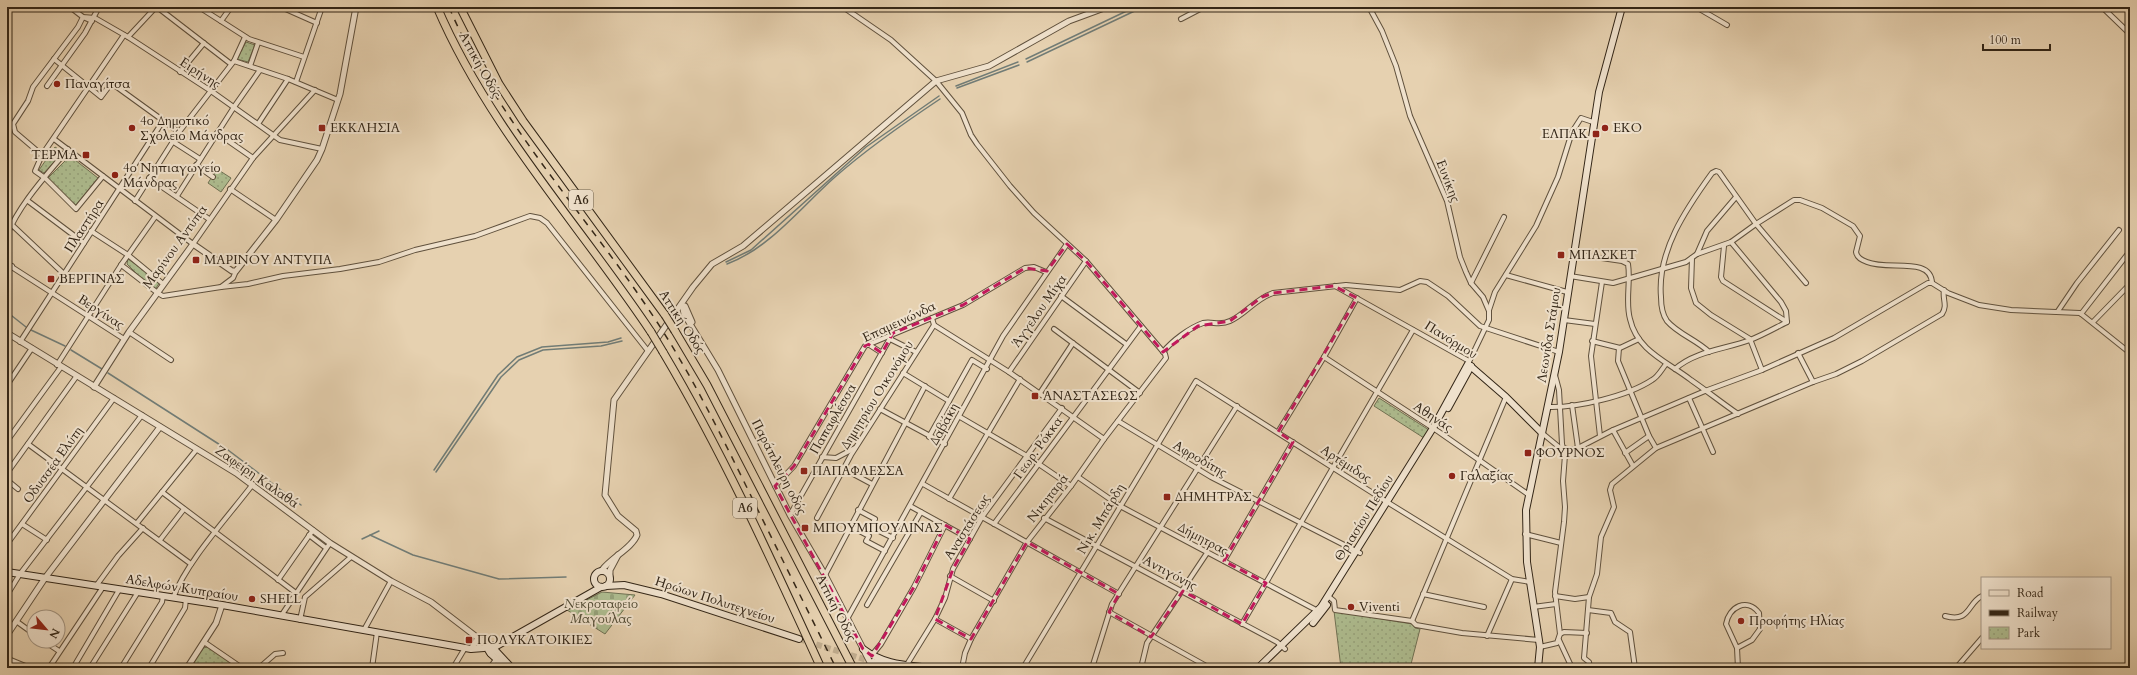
<svg xmlns="http://www.w3.org/2000/svg" width="2137" height="675" font-family="Cardo,serif">
<defs>
<pattern id="cemetery-stones" width="16" height="16" patternUnits="userSpaceOnUse"><rect width="16" height="16" fill="#aebd90"/><path d="M2 7V4a2 2 0 0 1 4 0v3zM10 15v-3a2 2 0 0 1 4 0v3z" fill="#96a27b"/></pattern>
<pattern id="park-dots" width="8" height="8" patternUnits="userSpaceOnUse"><rect width="8" height="8" fill="#aebd90"/><path d="M2 2h.1M6 6h.1" fill="none" stroke="#96a27b" stroke-width="1.8" stroke-linecap="round"/></pattern>
</defs>
<rect width="100%" height="100%" fill="#e6d1b0"/>
<filter id="stains"><feTurbulence type="fractalNoise" baseFrequency=".005" numOctaves="4"/><feColorMatrix values="0 0 0 0 .2 0 0 0 0 .09 0 0 0 0 .02 0 0 0 .5 -.17"/></filter>
<radialGradient id="worn" r=".72"><stop offset=".6" stop-color="#630" stop-opacity="0"/><stop offset="1" stop-color="#630" stop-opacity=".3"/></radialGradient>
<path fill="url(#cemetery-stones)" stroke="#707254" d="M602,592L635,595L605,634L567,610Z"/>
<g fill="url(#park-dots)" stroke="#707254">
<path d="M246,42L255,45L248,62L237,59Z"/>
<path d="M55,147L63,152L44,173L39,170Z"/>
<path d="M70,156L98,178L76,205L61,194L48,178Z"/>
<path d="M217,169L231,178L221,192L208,183Z"/>
<path d="M128,259L160,282L154,291L127,264Z"/>
<path d="M1379,398L1429,430L1424,438L1374,406Z"/>
<path d="M1334,611L1412,624L1415,628L1420,629L1410,668H1341Z"/>
<path d="M208,647L238,668H190L203,648Z"/>
</g>
<g fill="none" stroke-linecap="round" stroke-linejoin="round">
<g stroke="#717c76" stroke-width="1.5">
<path d="M1026,59L1135,7"/>
<path d="M1027,62L1143,7"/>
<path d="M956,86L1018,62"/>
<path d="M957,88L1019,65"/>
<path d="M726,262L751,250L866,147L939,96"/>
<path d="M727,264C770,248 801,207 835,177C868,148 904,123 940,99"/>
<path d="M7,312L26,327"/>
<path d="M31,330L65,346"/>
<path d="M71,350L102,369"/>
<path d="M108,373L228,450L301,505"/>
<path d="M434,470L498,375L517,357L542,347L608,342L621,338"/>
<path d="M436,472L501,377L519,360L543,350L601,346L622,341"/>
<path d="M370,535L413,555L499,579L566,577"/>
<path d="M362,539L379,531"/>
</g>
<path stroke="#c2af91" stroke-width="6" stroke-dasharray="6 3" stroke-linecap="butt" d="M799,639L873,662"/>
<g stroke="#60513d" stroke-width="6">
<g id="minor">
<path d="M70,7L83,17L95,18L128,37L211,91L280,140L322,149"/>
<path d="M157,7L231,64"/>
<path d="M199,7L249,39L304,57"/>
<path d="M281,7L317,23"/>
<path d="M843,7L891,40L936,81L962,113L971,135L977,144L1010,186L1034,213L1086,261L1165,354L1166,358L1104,439L1071,486L1027,542L971,639L965,653L962,668"/>
<path d="M1369,7L1382,31L1396,66L1410,116L1447,201L1460,257L1466,272L1471,283L1483,297L1489,311V320L1468,364"/>
<path d="M1696,7L1727,25"/>
<path d="M2102,7L2130,34"/>
<path d="M1181,19L1204,7"/>
<path d="M221,21L231,7"/>
<path d="M128,37L156,7"/>
<path d="M54,59L101,97L110,85H114L179,132"/>
<path d="M234,61L288,79L338,100"/>
<path d="M250,66L258,43"/>
<path d="M180,72L204,43"/>
<path d="M296,82L322,7"/>
<path d="M47,86L85,33L99,7"/>
<path d="M258,124L288,79"/>
<path d="M217,133L253,158"/>
<path d="M54,139L193,244L253,158L315,90"/>
<path d="M172,141L200,159"/>
<path d="M42,155L15,132L13,124L28,101L33,87L78,27L83,17L92,21"/>
<path d="M196,165L213,177"/>
<path d="M103,176L76,209L45,178L35,171L42,155L124,35"/>
<path d="M149,178L209,219"/>
<path d="M230,189L276,220"/>
<path d="M177,196L234,107L260,70"/>
<path d="M28,201L84,243"/>
<path d="M135,201L179,132L234,61L245,37"/>
<path d="M11,224L64,274"/>
<path d="M91,231L128,255L162,283"/>
<path d="M7,235C20,203 47,175 68,149"/>
<path d="M1724,246L1721,277L1723,281L1787,322"/>
<path d="M1574,254L1622,261L1628,264C1631,282 1625,301 1630,319C1637,351 1668,362 1691,380C1707,391 1722,403 1738,414"/>
<path d="M1697,254L1707,231L1736,197"/>
<path d="M1692,258L1691,288L1696,303L1711,315L1750,339L1762,370"/>
<path d="M7,264L124,339"/>
<path d="M121,265C130,271 157,294 163,296L221,287L233,278L236,271"/>
<path d="M7,273L12,266"/>
<path d="M1506,275L1567,292"/>
<path d="M1570,276L1613,283L1686,262L1697,254L1731,242L1756,224L1794,200H1800L1822,208L1853,226L1860,236L1856,252C1857,258 1862,260 1867,262C1888,271 1931,256 1932,283"/>
<path d="M1471,283L1504,217"/>
<path d="M1335,286L1469,361"/>
<path d="M221,287L248,284L283,276L340,269L379,262L415,250L475,236L530,216L540,218L547,223L648,351"/>
<path d="M1061,296L1126,344"/>
<path d="M1489,310L1495,292L1536,226L1558,177L1572,132L1581,118L1593,122"/>
<path d="M2058,311L2077,283L2119,230"/>
<path d="M2081,314L2130,251"/>
<path d="M932,318L934,325L1009,372L1104,439"/>
<path d="M1564,320L1595,324"/>
<path d="M2093,322L2130,284"/>
<path d="M1054,329L1140,393"/>
<path d="M129,332L171,360"/>
<path d="M890,339L916,352"/>
<path d="M1592,341L1620,348L1639,339"/>
<path d="M20,342L163,121"/>
<path d="M868,344L882,353"/>
<path d="M1619,348L1618,361L1649,436L1656,448"/>
<path d="M1163,352C1172,341 1189,328 1203,323C1212,321 1220,326 1230,321C1246,314 1255,299 1273,293L1346,285L1400,290L1420,281L1427,282L1448,296L1480,326L1559,352"/>
<path d="M1709,352C1697,340 1678,334 1667,321C1662,314 1661,305 1661,297C1657,251 1686,209 1712,173L1716,171L1719,172L1756,224L1806,283"/>
<path d="M1798,353L1813,382"/>
<path d="M1324,357L1439,432L1529,495"/>
<path d="M57,365L121,265L155,217"/>
<path d="M1675,369C1695,351 1726,349 1750,340C1763,335 1775,328 1787,322L1786,311L1781,302L1731,242"/>
<path d="M1009,372L1086,261"/>
<path d="M903,373L949,401"/>
<path d="M1555,375L1559,390L1562,444L1565,455L1563,481L1565,507L1564,522L1555,592L1560,634"/>
<path d="M7,385L32,348"/>
<path d="M1040,393L1073,343"/>
<path d="M1689,398L1713,452"/>
<path d="M1572,405L1578,448"/>
<path d="M1548,407C1577,408 1628,396 1652,380C1658,377 1662,369 1666,364"/>
<path d="M880,409L945,444"/>
<path d="M960,417L1027,456L1071,486"/>
<path d="M1118,421L1211,477L1360,553"/>
<path d="M1613,430L1633,466"/>
<path d="M1278,432L1324,357L1357,298"/>
<path d="M1542,433L1559,447L1571,450L1578,448L1613,430L1705,391L1762,370L1834,338L1928,283H1932L1948,293L1979,305L2011,310L2080,313L2130,353"/>
<path d="M1600,436L1591,356L1602,282"/>
<path d="M929,437L972,360L987,369"/>
<path d="M7,441L61,367"/>
<path d="M28,444L191,564"/>
<path d="M1625,453L1649,436"/>
<path d="M822,457L836,458L855,448"/>
<path d="M844,469L872,484"/>
<path d="M7,473L76,377"/>
<path d="M1078,477L1120,506L1318,611"/>
<path d="M7,480L18,489"/>
<path d="M923,484L1119,594"/>
<path d="M775,486L794,466L865,346L963,305L1025,268L1034,267L1046,272"/>
<path d="M162,492L296,593"/>
<path d="M949,499L1020,379"/>
<path d="M910,506L970,539"/>
<path d="M858,510L875,519L871,527L893,538"/>
<path d="M790,515L893,333"/>
<path d="M817,518L851,455L934,325"/>
<path d="M1044,518L1277,642L1285,649"/>
<path d="M137,523L197,449"/>
<path d="M22,524L47,540"/>
<path d="M994,524L1141,326"/>
<path d="M850,526L869,536L866,541L885,551"/>
<path d="M1525,534L1561,543"/>
<path d="M309,535L326,548"/>
<path d="M160,540L184,509"/>
<path d="M7,544L114,398"/>
<path d="M1224,561L1293,442"/>
<path d="M825,575L925,386"/>
<path d="M950,576L994,601"/>
<path d="M278,580L313,530"/>
<path d="M96,586L118,556L143,528"/>
<path d="M1423,594L1484,607"/>
<path d="M7,595L20,574L142,415"/>
<path d="M1328,596L1334,601L1335,610L1412,621L1416,625L1462,633L1539,640"/>
<path d="M1555,596L1575,599L1589,597"/>
<path d="M173,598C187,561 228,517 253,484"/>
<path d="M867,605L921,512"/>
<path d="M1533,607L1556,604"/>
<path d="M1588,610L1611,613L1615,622L1630,632L1635,668"/>
<path d="M1109,612L1210,668"/>
<path d="M281,616L330,543"/>
<path d="M1945,616C1971,623 1967,603 1982,596"/>
<path d="M847,619L1003,336L1067,244"/>
<path d="M935,619L971,639"/>
<path d="M300,620L305,597L351,557"/>
<path d="M16,621L34,634"/>
<path d="M1412,621L1506,397"/>
<path d="M1242,624L1413,330"/>
<path d="M364,630L391,581"/>
<path d="M1487,636L1512,579"/>
<path d="M1559,640L1572,668"/>
<path d="M44,641L59,651"/>
<path d="M204,642L242,668"/>
<path d="M1540,647L1557,643L1560,634L1564,632L1587,633"/>
<path d="M1737,648L1752,640L1760,629L1759,613C1747,597 1729,607 1726,624L1737,648L1738,668"/>
<path d="M872,655L881,644L914,587L945,525"/>
<path d="M906,666L935,619L945,598L953,569L982,517L1062,408"/>
<path d="M49,668L103,587"/>
<path d="M73,668L119,590"/>
<path d="M90,668L138,592"/>
<path d="M121,668L162,602L163,596"/>
<path d="M149,668L185,608L186,599"/>
<path d="M259,668L275,654L283,653"/>
<path d="M372,668L377,632"/>
<path d="M453,668L465,648"/>
<path d="M490,668L496,659"/>
<path d="M1023,668L1196,381L1387,502L1512,579L1530,582"/>
<path d="M1092,668L1112,604L1237,406"/>
<path d="M1141,668L1147,643L1207,553"/>
<path d="M1590,668L1589,662L1584,658L1589,597L1597,574L1601,537L1614,507L1610,490L1612,484L1656,448L1813,382L1836,374L1862,361L1942,314C1948,305 1942,299 1944,290"/>
<path d="M1606,668L1607,667"/>
<path d="M1956,668L1982,638"/>
</g>
</g>
<g stroke="#60513d" stroke-width="7">
<g id="tertiary">
<path d="M682,304L684,314L718,370L790,515L825,575L873,668"/>
<path d="M685,306L692,322"/>
<path d="M7,333L236,473L330,543L391,581L431,602L478,638L490,645"/>
<path d="M94,387L129,332L193,244L232,271H236L276,220L317,160L322,149L340,94L356,7"/>
<path d="M602,570C611,558 633,547 637,535L636,531L618,516L605,495L614,400L693,287L712,264L743,246L936,81L989,66L1069,21L1107,7"/>
<path d="M610,575V570L618,555"/>
<path d="M7,635L45,578L160,427"/>
<path d="M471,649L478,638"/>
<path d="M7,659L29,668"/>
<path d="M187,668L216,623L222,605"/>
</g>
</g>
<g stroke="#332617" stroke-width="8">
<g id="secondary">
<path d="M1448,408L1471,366"/>
<circle cx="602" cy="579" r="8"/>
<path d="M7,572L222,605L471,649L484,648L492,645L495,650L490,653L487,648"/>
<path d="M606,586L624,585L661,594L799,639"/>
<path d="M1313,623L1327,605"/>
<path d="M495,647L601,587"/>
<path d="M863,649C884,665 906,665 930,668"/>
<path d="M495,650L509,665"/>
<path d="M491,654L502,664L511,668"/>
<path d="M873,662L885,665"/>
<path d="M1258,668L1321,607L1433,428L1468,364L1506,397L1542,433"/>
<path d="M1538,668L1540,647L1527,562L1526,510L1559,352L1599,92L1622,7"/>
</g>
</g>
<g stroke="#332617" stroke-width="9">
<g id="motorway">
<path d="M437,7C489,128 579,224 651,332"/>
<path d="M460,7L499,84L523,121L665,315"/>
<path d="M675,331L707,385L853,668"/>
<path d="M663,352C723,453 772,561 821,668"/>
</g>
</g>
<use href="#minor" stroke="#efe1cc" stroke-width="4"/>
<use href="#tertiary" stroke="#efe1cc" stroke-width="5"/>
<use href="#secondary" stroke="#efe1cc" stroke-width="6"/>
<use href="#motorway" stroke="#e6d1b0" stroke-width="7"/>
<path stroke="#332617" stroke-width="1.5" stroke-dasharray="7 7" stroke-linecap="butt" d="M449,7C499,125 588,216 657,322C694,379 724,441 754,502C781,557 809,613 836,668"/>
<g stroke="#332617" stroke-width="9" stroke-linecap="butt">
<g id="motorway-bridge">
<path d="M665,315L675,331"/>
<path d="M651,332L663,352"/>
</g>
</g>
<use href="#motorway-bridge" stroke="#e6d1b0" stroke-width="7"/>
</g>
<path fill="none" stroke="#c2185b" stroke-width="3" stroke-dasharray="8 5" stroke-linejoin="round" d="M1067,244L1086,261L1163,352L1198,326L1230,321L1262,297L1273,293L1334,286L1357,298L1278,432L1293,442L1224,561L1266,583L1242,624L1183,591L1151,637L1109,612L1119,594L1027,542L971,639L935,619L953,569L970,539L945,525L914,587L872,656L863,649L775,486L794,466L865,346L868,344L882,353L893,333L963,305L1025,268L1047,271Z"/>
<g fill="#8f2418" stroke="#efe1cc" stroke-width="1.5">
<circle cx="57" cy="84" r="4"/>
<circle cx="132" cy="128" r="4"/>
<rect x="318" y="124" width="8" height="8" rx="2"/>
<circle cx="1605" cy="128" r="4"/>
<rect x="1592" y="130" width="8" height="8" rx="2"/>
<rect x="82" y="151" width="8" height="8" rx="2"/>
<circle cx="115" cy="175" r="4"/>
<rect x="1557" y="251" width="8" height="8" rx="2"/>
<rect x="192" y="256" width="8" height="8" rx="2"/>
<rect x="47" y="275" width="8" height="8" rx="2"/>
<rect x="1031" y="392" width="8" height="8" rx="2"/>
<rect x="1524" y="449" width="8" height="8" rx="2"/>
<rect x="800" y="467" width="8" height="8" rx="2"/>
<circle cx="1452" cy="476" r="4"/>
<rect x="1163" y="493" width="8" height="8" rx="2"/>
<rect x="801" y="524" width="8" height="8" rx="2"/>
<circle cx="252" cy="599" r="4"/>
<circle cx="1351" cy="607" r="4"/>
<circle cx="1741" cy="621" r="4"/>
<rect x="465" y="636" width="8" height="8" rx="2"/>
</g>
<g text-anchor="middle" dominant-baseline="central" stroke-width="4" stroke-linejoin="round" paint-order="stroke">
<g fill="#efe1cc" stroke="#6b5e4d" stroke-width="1">
<rect x="569" y="190" width="24" height="20" rx="3"/>
<rect x="733" y="498" width="24" height="20" rx="3"/>
</g>
<g font-size="12" font-weight="bold" fill="#332617">
<text x="581" y="200">Α6</text>
<text x="745" y="508">Α6</text>
</g>
<g font-size="13" fill="#332617" stroke="#efe1cc">
<text transform="translate(480 65) rotate(61)">Αττική Οδός</text>
<text transform="translate(200 73) rotate(33)">Ειρήνης</text>
<text transform="translate(1448 181) rotate(69)">Ευνίκης</text>
<text transform="translate(84 226) rotate(-57)">Πλαστήρα</text>
<text transform="translate(175 247) rotate(-54)">Μαρίνου Αντύπα</text>
<text transform="translate(1039 311) rotate(-55)">Άγγελου Μίχα</text>
<text transform="translate(101 312) rotate(33)">Βεργίνας</text>
<text transform="translate(682 322) rotate(57)">Αττική Οδός</text>
<text transform="translate(899 322) rotate(-25)">Επαμεινώνδα</text>
<text transform="translate(1549 335) rotate(-81)">Λεωνίδα Στάμου</text>
<text transform="translate(1451 340) rotate(32)">Πανόρμου</text>
<text transform="translate(877 395) rotate(-58)">Δημητρίου Οικονόμου</text>
<text transform="translate(1433 417) rotate(33)">Αθηνάς</text>
<text transform="translate(833 419) rotate(-60)">Παπαφλέσσα</text>
<text transform="translate(944 424) rotate(-61)">Δαβάκη</text>
<text transform="translate(1038 448) rotate(-54)">Γεωρ. Ρόκκα</text>
<text transform="translate(1200 459) rotate(30)">Αφροδίτης</text>
<text transform="translate(1346 464) rotate(33)">Αρτέμιδος</text>
<text transform="translate(53 465) rotate(-54)">Οδυσσέα Ελύτη</text>
<text transform="translate(779 467) rotate(63)">Παράπλευρη οδός</text>
<text transform="translate(257 477) rotate(35)">Ζαφείρη Καλαθά</text>
<text transform="translate(1048 498) rotate(-52)">Νικηταρά</text>
<text transform="translate(1364 518) rotate(-58)">Θριασίου Πεδίου</text>
<text transform="translate(1101 519) rotate(-59)">Νικ. Μπάρδη</text>
<text transform="translate(967 527) rotate(-58)">Αναστάσεως</text>
<text transform="translate(1203 539) rotate(28)">Δήμητρας</text>
<text transform="translate(1170 573) rotate(28)">Αντιγόνης</text>
<text transform="translate(182 588) rotate(9)">Αδελφών Κυπραίου</text>
<text transform="translate(715 600) rotate(18)">Ηρώων Πολυτεχνείου</text>
<text transform="translate(836 608) rotate(63)">Αττική Οδός</text>
</g>
<g font-size="13" fill="#332617" stroke="#efe1cc" text-anchor="start">
<text x="65" y="84">Παναγίτσα</text>
<text x="140" y="121">4ο Δημοτικό<tspan x="140" dy="15">Σχολείο Μάνδρας</tspan></text>
<text x="330" y="128">ΕΚΚΛΗΣΙΑ</text>
<text x="1613" y="128">EKO</text>
<text x="1588" y="134" text-anchor="end">ΕΛΠΑΚ</text>
<text x="78" y="155" text-anchor="end">ΤΕΡΜΑ</text>
<text x="123" y="168">4ο Νηπιαγωγείο<tspan x="123" dy="15">Μάνδρας</tspan></text>
<text x="1569" y="255">ΜΠΑΣΚΕΤ</text>
<text x="204" y="260">ΜΑΡΙΝΟΥ ΑΝΤΥΠΑ</text>
<text x="59" y="279">ΒΕΡΓΙΝΑΣ</text>
<text x="1043" y="396">ΑΝΑΣΤΑΣΕΩΣ</text>
<text x="1536" y="453">ΦΟΥΡΝΟΣ</text>
<text x="812" y="471">ΠΑΠΑΦΛΕΣΣΑ</text>
<text x="1460" y="476">Γαλαξίας</text>
<text x="1175" y="497">ΔΗΜΗΤΡΑΣ</text>
<text x="813" y="528">ΜΠΟΥΜΠΟΥΛΙΝΑΣ</text>
<text x="260" y="599">SHELL</text>
<text x="1359" y="607">Viventi</text>
<text x="1749" y="621">Προφήτης Ηλίας</text>
<text x="477" y="640">ΠΟΛΥΚΑΤΟΙΚΙΕΣ</text>
</g>
<g font-size="13" font-style="italic" fill="#524c35" stroke="#efe1cc">
<text x="601" y="604">Νεκροταφείο<tspan x="601" dy="15">Μαγούλας</tspan></text>
</g>
</g>
<rect width="2137" height="675" fill="none" stroke="#e6d1b0" stroke-width="24"/>
<rect x="8" y="8" width="2121" height="659" fill="none" stroke="#332617" stroke-width="2"/>
<rect x="12" y="12" width="2113" height="651" fill="none" stroke="#332617"/>
<rect x="1981" y="577" width="130" height="72" fill="#efe1cc" stroke="#a49684"/>
<rect x="1989" y="590" width="20" height="6" fill="#efe1cc" stroke="#a49684"/>
<text x="2017" y="597" font-size="12" fill="#332617">Road</text>
<rect x="1989" y="610" width="20" height="6" fill="#332617" stroke="#a49684"/>
<text x="2017" y="617" font-size="12" fill="#332617">Railway</text>
<rect x="1989" y="627" width="20" height="12" fill="url(#park-dots)" stroke="#a49684"/>
<text x="2017" y="637" font-size="12" fill="#332617">Park</text>
<g transform="translate(46 629) rotate(118)"><circle r="19" fill="#efe1cc" stroke="#a49684"/>
<path d="M0-3L7 15L0 10L-7 15Z" fill="#8f2418"/>
<text y="-6" font-size="11" font-weight="bold" text-anchor="middle" fill="#332617">N</text>
</g>
<path d="M1983 44v6h67v-6" fill="none" stroke="#332617" stroke-width="2"/>
<text x="1989" y="44" font-size="12" fill="#332617" stroke="#efe1cc" stroke-width="3" paint-order="stroke">100 m</text>
<rect width="100%" height="100%" filter="url(#stains)"/>
<rect width="100%" height="100%" fill="url(#worn)"/>
</svg>
